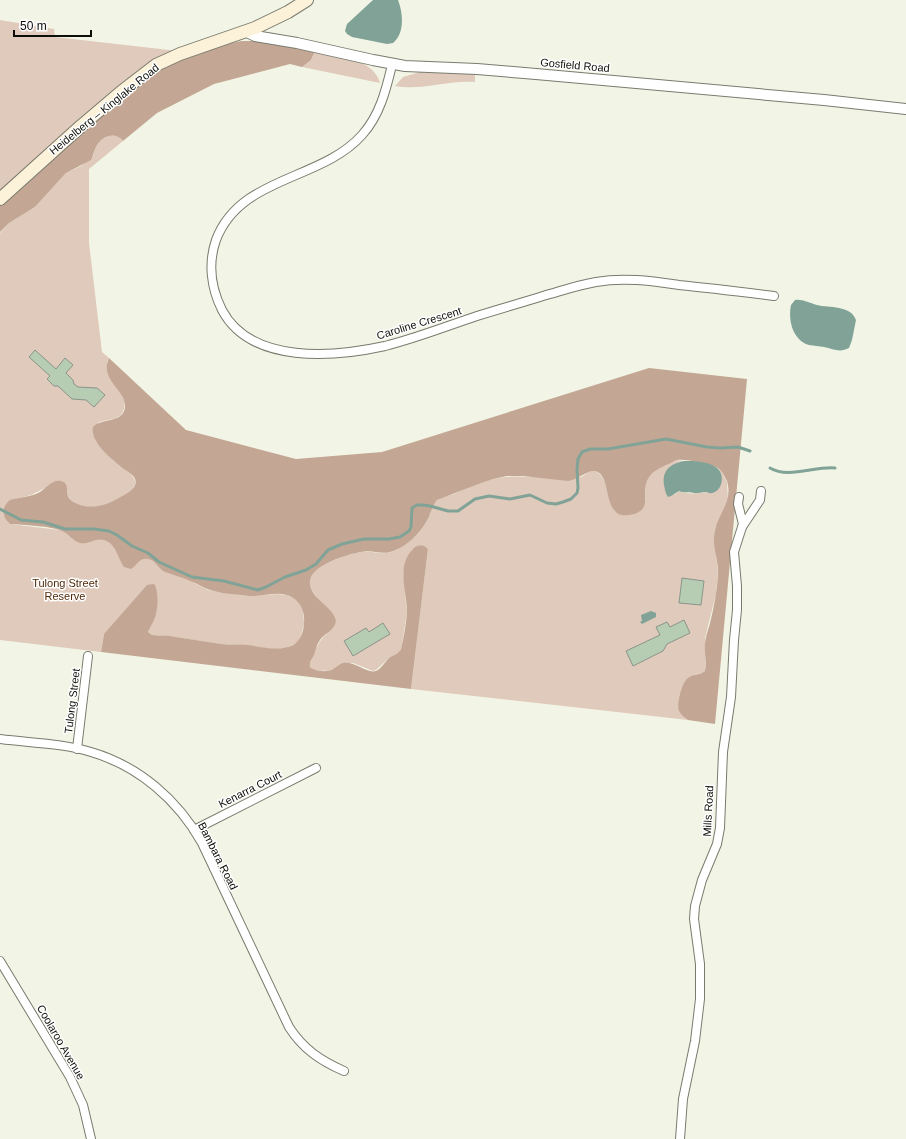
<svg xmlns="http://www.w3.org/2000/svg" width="906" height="1139" font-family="Arial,sans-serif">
<rect width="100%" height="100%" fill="#f2f5e5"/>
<g fill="#e0cabc" fill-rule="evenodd">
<path d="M0,20L54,29L55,37L178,51L0,193Z"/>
<path d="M315,51C336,56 374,58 380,83L302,67L311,60Z"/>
<path d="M420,72L475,74V82C448,80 421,91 395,86L403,77Z"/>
<path d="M110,135L117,136L123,141L89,169V243L102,352L109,358L107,362L124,401C127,419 112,419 99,422L95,440C100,446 105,452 111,458C117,464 134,473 135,481C139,498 69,525 67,489L45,488L31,495L15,499L7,521L10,524L184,545L164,571L185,578L208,590L218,592L250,596L277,594L287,595L293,598L299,602L303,609L304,624L300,639L297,643L285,648L276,649H269L247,645L219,644L176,637L152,635L148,632L154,619L156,611L104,634L101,652L0,640V233L9,223L35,207L66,173L81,166L93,156L96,147L100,141Z"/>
<path d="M677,460L684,461L678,462L674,495L679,491C691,496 704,492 716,491C722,485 723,475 718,468L722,472L727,482L728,500L726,507L715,529L714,536L718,573L716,594L705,638V671C701,674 698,673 694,675C684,680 676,697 679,708C680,713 684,717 688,720L411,689L428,549L426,547L419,545L412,550L403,572L407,612L402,645L400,652L389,658L376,670L373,671L353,663H345L329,671L313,670L310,667C309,659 320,638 327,634L331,612C324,604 313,596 310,585C305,566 348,554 362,552C377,550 383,558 400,548C412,542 423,529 429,517C431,512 432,504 437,500C441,496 450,496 456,493C468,488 481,481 493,479C506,476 519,476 533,477C549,477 565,477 581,477C585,475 589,471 593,471C606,471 610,502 615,512L646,500C646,494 645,488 646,483C649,469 666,465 677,460ZM682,579L704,581L701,605L679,603Z"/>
</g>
<g fill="#c3a794">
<path d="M241,41H263L315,51L311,60L302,67L290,64L214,84L157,113L123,141C114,130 101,137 96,147C94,151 93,156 91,160L66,173L35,207L9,223L0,232V205L79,132L162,67L214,47Z"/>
<path d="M109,358L186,430L296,459L382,452L649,368L747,379L715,724L688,720C685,718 681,715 679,711C676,704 682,682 688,678C693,674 700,675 705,671C707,660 703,649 706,637C707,632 709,628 710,623C714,607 717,591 718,575C719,560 711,545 715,530C719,512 733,502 727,481C725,477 722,471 719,469C713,464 685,459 677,460C674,461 670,464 666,465C660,468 653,471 649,477C639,491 656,511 629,515C600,520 614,471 593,471C587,471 576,480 568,481L523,476H507L493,479L481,483L437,500C433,505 431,511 429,517C423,529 412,542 400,548C382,558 376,549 361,552C348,554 307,566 310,584C312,600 333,606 336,621C334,631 325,633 320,640C316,645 316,650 314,655C312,659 309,662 310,667C314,671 328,673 333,669C337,667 339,664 343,663C355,661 367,674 376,671C381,669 385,662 389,658C393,655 399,654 401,649C404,637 406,624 407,612C407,591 396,568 412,550C416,545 421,544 426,547L428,549L411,689L101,652L104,634L147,585L153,584L155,585C159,595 158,611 154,620C152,624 150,628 148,632L152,635C160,636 168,635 176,637C191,639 206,642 221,644C230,645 239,644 248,645C264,647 278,652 293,645C301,641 304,630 304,622C305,612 301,603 293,598C281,589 263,597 249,596C235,594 222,594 210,590C203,588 197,583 190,581C182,577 173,575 165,572C158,569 156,560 148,559C140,557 137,565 131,569L124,567C119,560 117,549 110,543C98,534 91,545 80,543C73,541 69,534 62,531C51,526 23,525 10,524C2,517 1,507 10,500C20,497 31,497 40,492C46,488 53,479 61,481C69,483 66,490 68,496C70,501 75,503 80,505C99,510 113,502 129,492C134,488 138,483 134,477C132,474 127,471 124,469C113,460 90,443 93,427C101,418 124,423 125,407C126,390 99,380 109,358Z"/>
</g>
<g fill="#81a397">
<path d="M373,0H398C403,13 405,33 393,43L387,44L352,37L347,34L345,31L347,24Z"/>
<path d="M795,300C803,299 809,303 817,305C829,308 851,305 856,320L852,340L849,348C840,353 833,349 824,347C819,346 814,346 809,345C792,340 788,319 791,305Z"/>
<path d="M684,461C694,461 709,461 717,468C725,474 723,491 712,493C710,494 708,492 706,492C701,492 698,494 694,493C687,491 686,494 679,491L671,496L668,497C665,493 665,489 664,485C662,470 670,464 684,461Z"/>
<path d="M651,611L656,613V617L642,624L640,622L642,621L641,615Z"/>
</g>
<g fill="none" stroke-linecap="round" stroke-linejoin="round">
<g stroke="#81a397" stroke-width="3">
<path d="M770,468C788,479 815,466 835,468"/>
<path d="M0,509L21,520L43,522L65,529H94L109,531L117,535L132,546L148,553L159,562L192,577L224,581L258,590L266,587L285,577L306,570L316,564L328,550L342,544L364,539H389L400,537L409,531L411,527L412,508L417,505H423L430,506L448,511H458L475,499L489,496L510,499L530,495L547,503L556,504L563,502L571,499L577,493L578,488L577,469L578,459L582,452L590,449H608L666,439L707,447L720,448L738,447L750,451"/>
</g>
</g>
<g fill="#b6ccb3" stroke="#8a9489">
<path d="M35,350L56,369L65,358L73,365L66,373L73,380L74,384L78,387L97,388L105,395L94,407L86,400L72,399L58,386H54L47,379L50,376L29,357Z"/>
<path d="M682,578L704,581L701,605L679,603Z"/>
<path d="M684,620L690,633L667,644L663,651L633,666L626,651L660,635L656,627L667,622L670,627Z"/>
<path d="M383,623L390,634L353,656L344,641L366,628L369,632Z"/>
</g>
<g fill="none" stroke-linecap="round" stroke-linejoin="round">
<g stroke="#797b6e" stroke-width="10">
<g id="minor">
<path d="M392,65C386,90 380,115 362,135C321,181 240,176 216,240C208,263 211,288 222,310C251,365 335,357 385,346C417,338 447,326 477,316C499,309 521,303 543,296C561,291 578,285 596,282C624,277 651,281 679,285C710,288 742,292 774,296"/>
<path d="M742,527L760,500L761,491"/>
<path d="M0,739C30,743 62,743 91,752C139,766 178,800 202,843L289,1027C303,1049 321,1061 344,1071"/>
<path d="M77,749L88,656"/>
<path d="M194,830L316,768"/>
<path d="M0,961L70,1077L83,1105L91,1139"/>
<path d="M680,1139L683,1099L695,1041L700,999V964L694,919L695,906L702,880L717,844L720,828L723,752L731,697L734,640L737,610V586L734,552L743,524L738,504L739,497"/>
</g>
</g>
<g stroke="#797b6e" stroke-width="12">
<path id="tertiary" d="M245,31L255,36L297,43L373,60L405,66L477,69L536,74L824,100L906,109"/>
</g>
<g stroke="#797b6e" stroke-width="14">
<path id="secondary" d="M0,199L81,126L121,92L156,65L180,54L255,28L288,12L307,0"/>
</g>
<use href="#minor" stroke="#fff" stroke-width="8"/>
<use href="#tertiary" stroke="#fff" stroke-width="10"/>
<use href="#secondary" stroke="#fcf1d9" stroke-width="12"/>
</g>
<g text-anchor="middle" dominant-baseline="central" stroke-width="3" stroke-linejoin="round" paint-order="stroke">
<g font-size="11" fill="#0e0e09" stroke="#fff">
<text transform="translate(575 65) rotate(5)">Gosfield Road</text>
<text transform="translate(104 109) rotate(-39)">Heidelberg – Kinglake Road</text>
<text transform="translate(419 323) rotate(-17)">Caroline Crescent</text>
<text transform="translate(72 701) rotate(-83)">Tulong Street</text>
<text transform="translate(250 789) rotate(-27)">Kenarra Court</text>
<text transform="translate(708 811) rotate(-87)">Mills Road</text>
<text transform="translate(218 856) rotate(63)">Bambara Road</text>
<text transform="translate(61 1042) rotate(60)">Coolaroo Avenue</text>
</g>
<g font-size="11" fill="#502908" stroke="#fff">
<text x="65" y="583">Tulong Street<tspan x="65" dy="13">Reserve</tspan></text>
</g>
</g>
<path d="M14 30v6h77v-6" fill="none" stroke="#0e0e09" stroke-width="2"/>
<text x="20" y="30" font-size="12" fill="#0e0e09" stroke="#ffffff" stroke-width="3" paint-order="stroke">50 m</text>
</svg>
